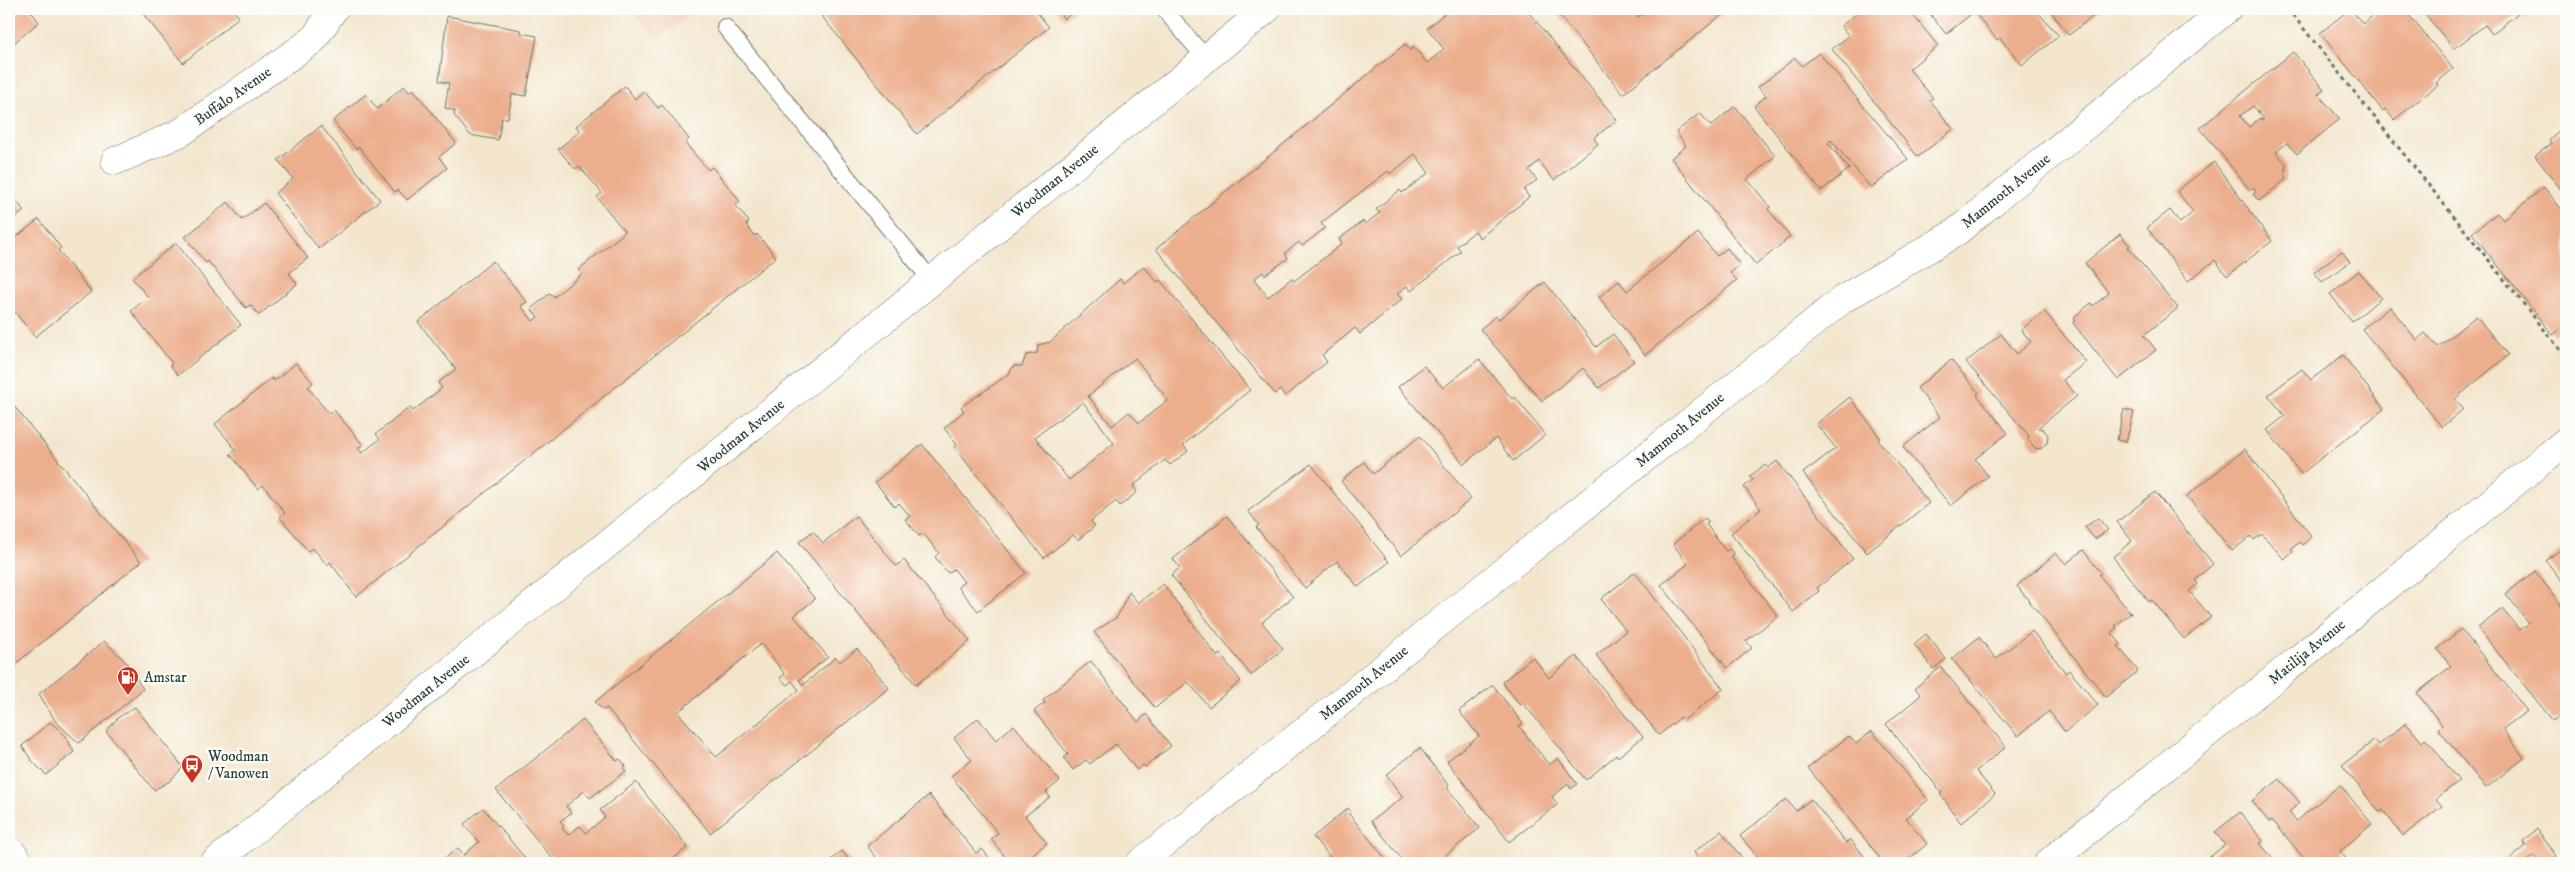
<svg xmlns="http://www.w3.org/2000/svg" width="2575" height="872" font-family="'IM FELL DW Pica',serif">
<rect width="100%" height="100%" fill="#fdfcf7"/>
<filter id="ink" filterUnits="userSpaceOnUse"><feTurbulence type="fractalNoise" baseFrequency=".02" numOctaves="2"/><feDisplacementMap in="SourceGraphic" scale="10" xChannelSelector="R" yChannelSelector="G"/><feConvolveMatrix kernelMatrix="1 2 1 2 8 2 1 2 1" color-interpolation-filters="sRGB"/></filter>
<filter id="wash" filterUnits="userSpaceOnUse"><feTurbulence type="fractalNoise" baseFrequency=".0096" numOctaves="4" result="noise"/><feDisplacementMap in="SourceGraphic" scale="20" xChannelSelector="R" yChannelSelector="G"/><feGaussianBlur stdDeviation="1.12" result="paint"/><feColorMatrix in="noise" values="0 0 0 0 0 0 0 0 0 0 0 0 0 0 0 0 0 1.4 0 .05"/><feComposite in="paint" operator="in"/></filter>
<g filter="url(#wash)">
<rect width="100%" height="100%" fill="#f3e6cd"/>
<path fill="#f6d2c4" d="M631,9H696L657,40Z"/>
<g id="blocks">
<g fill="#ecaf8d" fill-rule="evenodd">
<path d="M9,9H29L39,22L13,44L9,40Z"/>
<path d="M139,9H232L239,17L183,63Z"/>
<path d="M816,9H1034L1049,27L917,134Z"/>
<path d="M1056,9H1077L1064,19Z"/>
<path d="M1450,9H1526L1617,120L1594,138L1598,144L1554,180L1539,161L1529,170L1537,180L1524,190L1529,197L1480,238L1475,231L1457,246L1461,251L1411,291L1407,286L1397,294L1402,299L1360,334L1355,328L1322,355L1327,362L1285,397L1280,390L1275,394L1156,249L1405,44L1410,50L1414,47L1427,63L1444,49L1427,28ZM1415,154L1429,173L1402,193L1400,190L1376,209L1380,213L1365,224L1363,221L1339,239L1342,244L1294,281L1292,278L1268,297L1254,279L1263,272L1265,275L1288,258L1285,253L1299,242L1302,246L1325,228L1321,223L1388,171L1390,174Z"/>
<path d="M1554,9H1631L1638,17L1649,9H1729L1623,94Z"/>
<path d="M1862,9H1908L1938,46L1909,69L1933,98L1930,100L1953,129L1918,157L1832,49L1849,36L1841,26Z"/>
<path d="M1926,9H2035L2059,36L2022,65L2000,38L1997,40L1974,12L1946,34Z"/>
<path d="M2049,9H2102L2069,35Z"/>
<path d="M2350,9L2363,24L2375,14L2373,9H2404L2453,69L2436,83L2438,85L2394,120L2385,109L2383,111L2320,33Z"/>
<path d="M2421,9H2523L2492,34L2485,25L2454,49Z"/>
<path d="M447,16L521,30V33L537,36L526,96L512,94L508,118H502L498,140L470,135L454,115L455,111L445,108L449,83L439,81Z"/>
<path d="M2293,52L2324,89L2318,94L2340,119L2297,154L2287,143L2276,152L2286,164L2285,180L2259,201L2253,194L2256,192L2253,188L2250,190L2200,128ZM2253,106L2264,119L2262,120L2260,118L2249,127L2240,116Z"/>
<path d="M1819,53L1908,159L1871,188L1831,140L1828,143L1849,169L1821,191L1754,106L1766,96L1758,87L1795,58L1802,66Z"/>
<path d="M404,86L409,92L413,89L456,143L439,157L447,168L407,200L398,190L395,192L359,147L356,149L333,121L366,94L377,109Z"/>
<path d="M625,86L635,99L644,91L658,108L662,105L689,139L685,143L708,170L712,167L740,201L735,205L749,222L746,225L755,236L757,234L776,257L356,597L330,562L327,565L313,548L308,551L280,517L285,513L263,485L258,489L230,454L236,450L215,424L272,378L274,381L296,363L313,383L308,387L329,414L334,410L363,445L358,448L362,453L380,439L376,434L410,407L413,411L442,388L438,383L456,369L418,322L493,261L527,302L521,306L533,321L538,317L531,309L550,293L554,297L582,274L578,270L625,232L597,197L602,193L579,166L575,169L558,149L580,131L576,126Z"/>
<path d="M1735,106L1775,156L1747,179L1770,207L1768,209L1790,237L1756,265L1671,158L1686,146L1676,132L1700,113L1711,126Z"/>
<path d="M321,126L380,200L319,249L275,193L293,179L278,160Z"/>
<path d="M2559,132L2562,135L2566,132V196L2535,156L2551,144L2549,140Z"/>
<path d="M2214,162L2272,241L2227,276L2215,260L2188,281L2147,228L2170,210L2180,223L2193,212L2177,191Z"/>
<path d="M2544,187L2566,215V325L2553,335L2472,233L2497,213L2503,220Z"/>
<path d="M9,191L24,211L9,223Z"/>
<path d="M228,202L242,220L264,203L308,258L289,273L297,284L259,315L250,305L246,308L208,261L206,263L185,237Z"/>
<path d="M39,219L61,248L58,250L91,292L35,337L9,305V243Z"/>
<path d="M1698,233L1717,256L1727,248L1740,265L1730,273L1737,280L1645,355L1599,297L1619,281L1627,291Z"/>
<path d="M2120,234L2130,246L2128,247L2178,308L2144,335L2156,350L2118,380L2073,323L2076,320L2074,317L2091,303L2093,306L2109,293L2085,263Z"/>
<path d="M176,243L241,325L178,375L170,365L172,363L131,311L148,297L132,278Z"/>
<path d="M2342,251L2350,262L2322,282L2314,272Z"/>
<path d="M1144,266L1157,282L1160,280L1250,390L1183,445L1188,451L1170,465L1165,460L1133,486L1137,492L1120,506L1116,501L1091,521L1095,526L1078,540L1073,535L1044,558L954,447L957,445L944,428L964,411L961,407L1009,374L1013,366H1022L1026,355L1037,353L1038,345L1050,342L1120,279L1123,283ZM1135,358L1168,400L1139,423L1129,412L1112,426L1088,396ZM1083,402L1114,443L1069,480L1035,437Z"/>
<path d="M2359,271L2381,298L2352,322L2330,294Z"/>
<path d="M1545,282L1596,347L1613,334L1634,361L1599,388L1583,368L1542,401L1480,329L1496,316L1499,319Z"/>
<path d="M2390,307L2417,340L2425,333L2438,347L2476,316L2508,355L2455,399L2463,409L2442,427L2362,329Z"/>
<path d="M2044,311L2086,362L2063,380L2077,396L2038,428L2043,429L2048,435L2047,443L2040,449L2035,448L2028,439L2029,436L1966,362L2001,334L2017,354L2031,342L2021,330Z"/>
<path d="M2343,355L2384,409L2301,474L2267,430L2285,416L2268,395L2302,369L2311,380Z"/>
<path d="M1479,359L1512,399L1515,397L1545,435L1513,461L1496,438L1464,464L1398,387L1424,366L1443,388Z"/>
<path d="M1951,360L1979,393L1977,395L2008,433L1975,459L1988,476L1951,506L1903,447L1940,417L1917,388Z"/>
<path d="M1850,397L1880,438L1878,440L1929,503L1867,553L1803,473L1836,448L1816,424Z"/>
<path d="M9,400L141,562L9,669L10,549Z"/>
<path d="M2124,409L2134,412L2126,442L2117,440Z"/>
<path d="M1420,436L1471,499L1401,556L1341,481L1364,462L1373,474Z"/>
<path d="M922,444L1026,573L978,611L958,587L964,582L954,569L948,573L935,557L939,553L923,533L919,536L905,519L910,516L899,503L895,507L875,482Z"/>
<path d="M2245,449L2312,537L2302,545L2300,542L2291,549L2293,552L2284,559L2262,534L2254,540L2251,536L2232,551L2187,496Z"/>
<path d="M1777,461L1853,559L1817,588L1819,591L1793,612L1731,533L1761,509L1744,487L1753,480L1750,476L1765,465L1768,468Z"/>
<path d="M1311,464L1389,562L1358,587L1337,561L1305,588L1256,527L1259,525L1248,511Z"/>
<path d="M2155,492L2213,564L2195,580L2198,584L2189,591L2211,617L2184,639L2152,600L2149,602L2113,557L2132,541L2117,522Z"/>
<path d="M856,516L896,566L904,560L970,641L916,685L799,542L813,531L823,543Z"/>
<path d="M1227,516L1293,597L1262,622L1283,649L1251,675L1171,575L1180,568L1173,559Z"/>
<path d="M1705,518L1709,522L1706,524L1724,549L1726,551L1730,549L1734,554L1731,557L1778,616L1746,641L1752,648L1727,668L1661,585L1688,564L1673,544Z"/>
<path d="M2098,518L2108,530L2095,539L2085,527Z"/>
<path d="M2566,545V586L2546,561Z"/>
<path d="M2083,550L2101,573L2099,575L2131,613L2115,626L2117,628L2111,632L2121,644L2118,646L2138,671L2106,697L2017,586L2056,553L2066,564Z"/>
<path d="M777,553L815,599L794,616L828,657L799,680L803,685L836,657L840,662L857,649L889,688L710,833L607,708L603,710L595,702ZM761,644L785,674L780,678L787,685L792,681L799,690L716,757L678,712Z"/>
<path d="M2535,571L2566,611L2564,614L2566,617V710L2553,721L2478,628L2502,609L2520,630L2529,623L2506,594Z"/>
<path d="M1635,572L1723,689L1684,720L1681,717L1659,735L1596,655L1626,631L1601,599Z"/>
<path d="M1163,584L1217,656L1220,654L1241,681L1209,707L1188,682L1155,708L1094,632L1117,617L1129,592L1138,603Z"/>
<path d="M2461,629L2527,711L2503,729L2524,758L2486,788L2438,729L2442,725L2417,693L2451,666L2437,649Z"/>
<path d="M2032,631L2066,673L2069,670L2098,705L2065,732L2049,711L2018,736L1952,659L1979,637L1996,659Z"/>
<path d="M1926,634L1946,659L1933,669L1914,644Z"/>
<path d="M104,641L126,662L143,689L79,743L56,722L39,694Z"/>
<path d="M1576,656L1643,737L1618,757L1616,755L1586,780L1523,703L1520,705L1502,682L1533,657L1549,678Z"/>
<path d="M1091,661L1138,722L1146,714L1171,746L1145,767L1143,765L1137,770L1116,744L1090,764L1086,760L1073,770L1064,758L1068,754L1034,711L1045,703L1043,700Z"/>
<path d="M1941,667L2006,747L1976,771L1995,794L1961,823L1940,794L1942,793L1886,724L1921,695L1915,688Z"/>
<path d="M1493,685L1523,724L1519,726L1549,765L1558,758L1577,784L1571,789L1568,784L1552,797L1558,804L1509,842L1447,761L1479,736L1459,711Z"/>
<path d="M135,707L183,767L170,781L154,790L106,731L119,717Z"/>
<path d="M978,718L996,740L1014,725L1060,781L1046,792L1050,797L1025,816L1047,843L1021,863H1010L991,839L998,833L951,776L972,760L954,738Z"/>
<path d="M583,720L617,761L620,759L626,766L623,768L626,771L590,798L584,791L566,806L571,813L560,821L564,826L562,828L568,835L580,826L586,833L605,817L600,810L636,782L688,847L668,863H556L496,790Z"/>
<path d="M50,722L65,735L74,752L46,775L32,761L22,746Z"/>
<path d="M2406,723L2422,742L2425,739L2432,746L2459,781L2436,799L2442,806L2403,836L2383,810L2379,812L2342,765L2375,740L2379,745Z"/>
<path d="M1872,731L1928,800L1906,818L1927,844L1904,863H1884L1808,768L1849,736L1856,744Z"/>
<path d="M1420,748L1449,786L1447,788L1480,828L1441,859L1444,863H1405L1371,821L1403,797L1386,775Z"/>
<path d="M2280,779L2300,803L2289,812L2296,821L2340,785L2372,824L2340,851L2349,863H2308L2272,820L2269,822L2252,801Z"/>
<path d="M929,795L976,853L982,849L993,863H881L867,846Z"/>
<path d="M1786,799L1796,811L1811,799L1846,843L1850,839L1870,863H1763L1740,836Z"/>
<path d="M483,808L529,863H439L458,848L464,855L479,842L464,824Z"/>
<path d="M1348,808L1351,812L1349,814L1389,863H1322L1330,857L1313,837Z"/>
<path d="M2240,812L2263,841L2260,843L2276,863H2202L2225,845L2215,832Z"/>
<path d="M2537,829L2556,856L2547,863H2541L2534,855L2523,863H2511L2509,860L2526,846L2523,841Z"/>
<path d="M1721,831L1746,863H1702L1694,852Z"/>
<path d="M842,851L852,863H827Z"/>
</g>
</g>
</g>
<g filter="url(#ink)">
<use href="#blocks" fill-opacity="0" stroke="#69786a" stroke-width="1"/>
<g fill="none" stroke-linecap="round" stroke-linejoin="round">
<g stroke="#69786a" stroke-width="18">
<g id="lane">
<path d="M1164,9L1206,59"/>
<path d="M725,27L932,281"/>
</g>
</g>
<g stroke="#69786a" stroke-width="29">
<g id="street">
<path d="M115,161L180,133L313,40L334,9"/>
<path d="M1140,863L1843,299L1955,233L2227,9"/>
<path d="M2048,863L2566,441"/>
</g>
</g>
<g stroke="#69786a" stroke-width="29">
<path id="secondary" d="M9,849L20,863"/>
</g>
<g stroke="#69786a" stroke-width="29">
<path id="primary" d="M214,863L1267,9"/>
</g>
<path stroke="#69786a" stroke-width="3" stroke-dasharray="4 4" stroke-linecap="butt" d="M2288,9L2566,357"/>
<use href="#lane" stroke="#fff" stroke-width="16"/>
<use href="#street" stroke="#fff" stroke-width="28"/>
<use href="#secondary" stroke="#fff" stroke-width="28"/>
<use href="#primary" stroke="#fff" stroke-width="28"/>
</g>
</g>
<defs>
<g id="fuel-pin" transform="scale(1.125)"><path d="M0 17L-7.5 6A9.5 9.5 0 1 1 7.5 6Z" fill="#c8321e" stroke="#fdfcf7"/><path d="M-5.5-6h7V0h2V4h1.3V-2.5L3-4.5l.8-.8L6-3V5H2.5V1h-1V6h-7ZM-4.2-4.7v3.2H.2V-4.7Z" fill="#fff"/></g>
<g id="bus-pin" transform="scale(1.125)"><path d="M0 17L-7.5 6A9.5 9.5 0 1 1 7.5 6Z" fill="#c8321e" stroke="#fdfcf7"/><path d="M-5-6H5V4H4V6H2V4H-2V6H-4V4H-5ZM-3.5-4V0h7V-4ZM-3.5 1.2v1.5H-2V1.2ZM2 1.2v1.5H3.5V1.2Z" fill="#fff"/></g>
</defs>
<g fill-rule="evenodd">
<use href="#fuel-pin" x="128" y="677"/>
<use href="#bus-pin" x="192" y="765"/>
</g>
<g text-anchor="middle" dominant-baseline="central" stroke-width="5" stroke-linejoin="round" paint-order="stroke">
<g font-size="15" fill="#1f3d34" stroke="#fdfcf7">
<text transform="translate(233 96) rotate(-35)">Buffalo Avenue</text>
<text transform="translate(1055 181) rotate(-39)">Woodman Avenue</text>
<text transform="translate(2006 191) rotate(-39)">Mammoth Avenue</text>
<text transform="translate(1680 430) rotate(-39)">Mammoth Avenue</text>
<text transform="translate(741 436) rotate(-39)">Woodman Avenue</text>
<text transform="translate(2307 652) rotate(-39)">Matilija Avenue</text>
<text transform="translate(1364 683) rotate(-39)">Mammoth Avenue</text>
<text transform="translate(426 691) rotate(-39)">Woodman Avenue</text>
</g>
<g font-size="15" fill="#1f3d34" stroke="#fdfcf7" text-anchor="start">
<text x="144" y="677">Amstar</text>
<text x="208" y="756">Woodman<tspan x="208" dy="17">/ Vanowen</tspan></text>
</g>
</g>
<rect width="2575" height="872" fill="none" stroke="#fdfcf7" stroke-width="30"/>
</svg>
